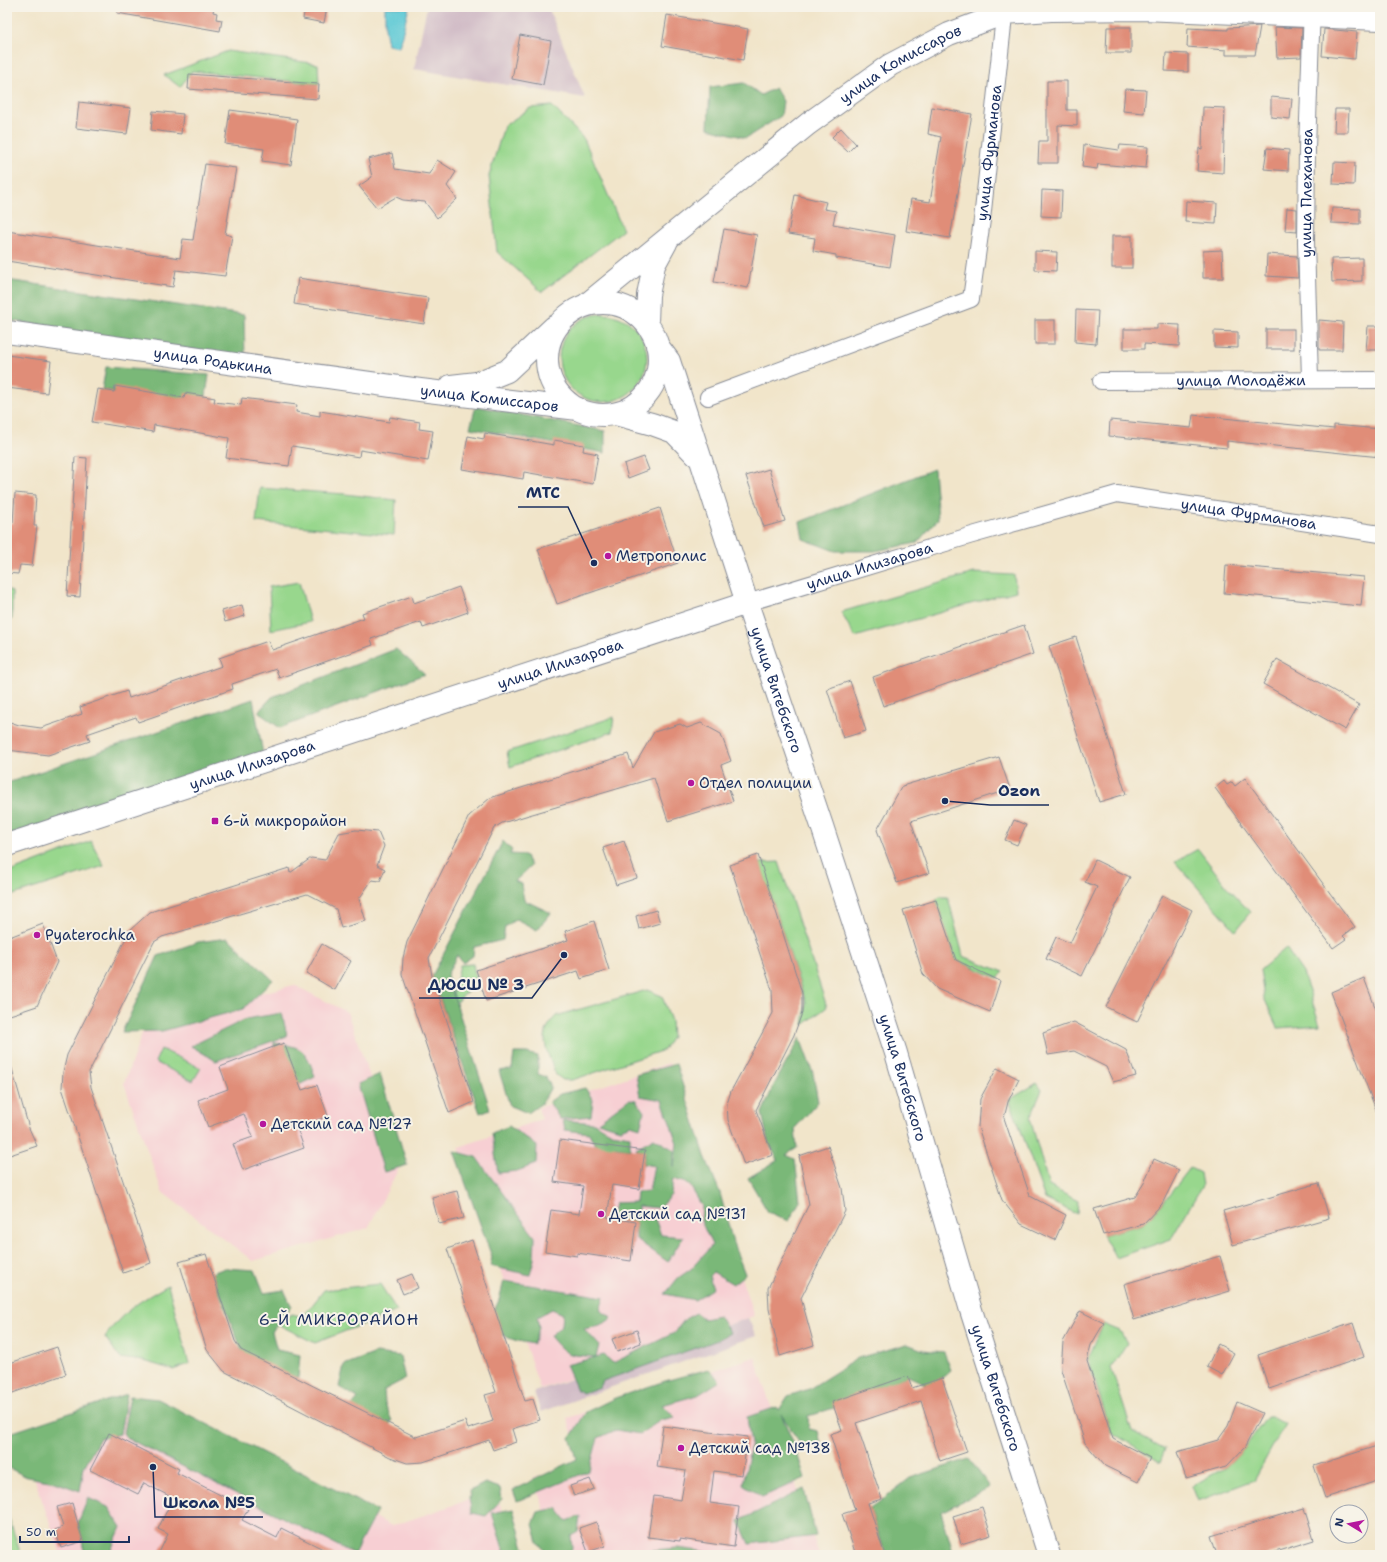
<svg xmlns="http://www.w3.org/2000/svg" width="1387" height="1562" font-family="'Shantell Sans',sans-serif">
<rect width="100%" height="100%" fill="#f7f3e8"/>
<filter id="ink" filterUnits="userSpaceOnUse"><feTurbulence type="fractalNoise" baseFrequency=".025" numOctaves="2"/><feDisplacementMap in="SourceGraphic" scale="8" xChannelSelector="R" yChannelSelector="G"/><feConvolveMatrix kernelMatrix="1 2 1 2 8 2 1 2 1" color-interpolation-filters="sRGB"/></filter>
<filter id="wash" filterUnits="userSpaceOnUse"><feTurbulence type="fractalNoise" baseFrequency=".012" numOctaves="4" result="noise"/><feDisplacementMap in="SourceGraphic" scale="16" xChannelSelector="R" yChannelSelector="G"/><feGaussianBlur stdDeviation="0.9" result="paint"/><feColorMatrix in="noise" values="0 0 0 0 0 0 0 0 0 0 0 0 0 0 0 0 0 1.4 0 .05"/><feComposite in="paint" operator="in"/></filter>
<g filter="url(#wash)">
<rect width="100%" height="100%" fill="#f1e5ca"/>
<g fill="#f7cfd3">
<path d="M294,985L347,1012L401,1164L368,1228L253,1261L162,1192L124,1083L147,1020Z"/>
<path d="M669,1063L754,1316L540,1389L459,1147L542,1119L538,1108Z"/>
<path d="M755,1357L819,1555H559L534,1478L582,1462L567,1418Z"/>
<path d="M142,1399L392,1526L495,1491L518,1555H61L22,1443Z"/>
</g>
<g fill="#d2bdc7">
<path d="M427,7H548L585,98L414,69Z"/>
<path d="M748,1318L756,1336L541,1412L534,1392Z"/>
</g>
<g fill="#98d78d" stroke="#5a8376">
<path d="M228,51L318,64L319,84L192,71L180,87L164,75Z"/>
<path d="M552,106L584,139L623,230L542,292L497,252L489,176L504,126L530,108Z"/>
<circle cx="603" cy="358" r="44"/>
<path d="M260,488L345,494L396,500L394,535L256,522Z"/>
<path d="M974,573L1014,575L1016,591L855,637L841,612Z"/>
<path d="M299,582L310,622L271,630L269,587Z"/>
<path d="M7,589L12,592V619L7,621Z"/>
<path d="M614,717L612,732L510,767L507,752Z"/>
<path d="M91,841L104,866L7,897V873Z"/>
<path d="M1198,849L1227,887L1250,912L1236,931L1175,862Z"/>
<path d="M779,862L827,1007L803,1025L806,1003L760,863Z"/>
<path d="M940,897H948L963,956L1004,972L998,978L956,960L936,900Z"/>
<path d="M1286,948L1303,973L1320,1025L1278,1028L1264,998L1260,970Z"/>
<path d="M473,964L476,979L467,992L456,1002L453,994L460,965Z"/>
<path d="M647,990L662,996L671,1021L672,1037L664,1050L572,1080H563L556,1075C548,1052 536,1036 556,1016Z"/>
<path d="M161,1049L201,1068L193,1081L155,1062Z"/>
<path d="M1037,1083L1042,1090L1030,1118L1049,1186L1078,1201L1077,1214L1045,1199L1019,1125L1009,1100Z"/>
<path d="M1190,1168L1200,1173L1202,1186L1171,1239L1116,1258L1103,1235L1143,1224L1162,1204Z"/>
<path d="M380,1284L397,1311L315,1343L277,1324L292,1314L303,1317L324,1290Z"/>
<path d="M168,1285L189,1364L173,1370L144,1361L120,1358L105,1337C125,1309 139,1302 168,1285Z"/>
<path d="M1103,1324L1120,1331L1127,1343L1111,1368L1132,1431L1165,1449L1160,1462L1111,1432L1088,1359Z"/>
<path d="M1267,1417H1273L1285,1424L1254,1480L1198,1501L1192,1486L1226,1467L1245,1447Z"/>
<path d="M7,1512L21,1555H9L7,1549Z"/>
</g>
<g fill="#7ab878" stroke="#4a746b">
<path d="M744,83L761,95L775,88L783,101L781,116L746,138L708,128L710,87Z"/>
<path d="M7,280L244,315L245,358L7,320Z"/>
<path d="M106,367L209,375L205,402L102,390Z"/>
<path d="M476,406L605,431V453L470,428Z"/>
<path d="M934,469L938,519L917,543L875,551H835L803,539L800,522Z"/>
<path d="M396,649L425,674L280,728L258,712L272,697Z"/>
<path d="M253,699L264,759L7,836V783Z"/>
<path d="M503,841L512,850L510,854L525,855L531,866L515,881L521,884L524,900L551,913L537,930L516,919L505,927L503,940L474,947L473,956L463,963L457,955L447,975L490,1109L480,1113L432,976Z"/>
<path d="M228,938L273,980L243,1009L162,1031L122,1032L158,956L198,942Z"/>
<path d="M282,1013L287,1036L216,1061L191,1046L246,1019Z"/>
<path d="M800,1038L813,1073L818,1102L795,1128L797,1148L786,1155L795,1159L800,1201L789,1221L768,1212L748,1178L778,1160L768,1142L762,1113L774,1085Z"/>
<path d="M274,1043C303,1047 306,1049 315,1077L280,1094L276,1088Z"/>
<path d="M514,1053H527L538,1056V1074L546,1077L551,1087L542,1103L528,1113L510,1106L499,1071L512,1069Z"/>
<path d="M676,1064L705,1156L720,1193L733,1243L745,1274L733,1284L713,1272L709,1276L713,1288L695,1300L665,1294L678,1278L691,1269L712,1245L701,1221L702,1206L689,1184L673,1179L671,1195L659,1208L638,1206V1216L655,1219L661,1235L683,1237L668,1262L636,1239V1222L612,1218L615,1203L636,1202L637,1192L649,1191L654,1166L643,1164L645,1152L637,1150L636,1148L654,1138L674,1150V1167L677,1143L662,1100L640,1096L636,1075Z"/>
<path d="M380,1074L407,1165L384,1172L358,1084Z"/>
<path d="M585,1088L593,1100L591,1116L560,1119L549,1102L560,1094Z"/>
<path d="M629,1099L636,1100L644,1112L640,1128L631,1125L620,1129L598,1122Z"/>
<path d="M563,1120L594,1123L612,1133L630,1136V1149L615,1147L609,1155L597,1149L589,1133L565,1130Z"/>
<path d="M509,1126L537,1146L536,1164L517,1171L498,1173L492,1133Z"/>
<path d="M454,1151L476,1157L535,1237L534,1259L530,1275L490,1266L492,1257Z"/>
<path d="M225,1268L255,1270L264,1293L284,1290L292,1307L282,1316L272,1332L277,1350L300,1355L298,1378L245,1359L212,1273Z"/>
<path d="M504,1281L604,1297L600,1310L612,1318L600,1326L584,1329L599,1345L596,1357L604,1355L613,1363L674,1333L685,1319L696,1313L704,1319L719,1316L730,1333L715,1341L603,1381L600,1387L583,1393L577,1390L566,1365L596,1357C569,1354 568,1358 550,1336L562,1325L563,1314L552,1309L537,1317L539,1328L533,1344C509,1339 503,1340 491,1317L499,1300Z"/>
<path d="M907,1344L923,1350L944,1352L951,1370L942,1378L928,1385L908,1376L834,1408L808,1416L809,1429L818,1431L821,1444L802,1447L781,1414L794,1444L805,1478L762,1497L743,1484L751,1445L747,1417L777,1407L779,1410L788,1396L809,1389L858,1358Z"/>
<path d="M376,1353L400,1356L405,1379L384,1390L385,1404L392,1421L386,1428L348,1410L358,1398L339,1387L344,1365Z"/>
<path d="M709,1369L720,1381L698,1395L662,1405L675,1417L661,1420L640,1434L616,1430L598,1438L589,1471L517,1501L513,1490L577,1459L570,1438L586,1412L615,1398L665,1381Z"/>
<path d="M127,1394L120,1434L100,1438L84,1467L80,1491L55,1482L27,1477L7,1467V1436L10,1433Z"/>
<path d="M130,1396L158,1399L377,1511L354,1554L127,1438L123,1433Z"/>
<path d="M969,1459L990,1487L941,1512L954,1555H886L870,1509L910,1478Z"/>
<path d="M485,1483L500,1488L502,1499L486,1516L472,1513L469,1499L470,1491Z"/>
<path d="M804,1489L816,1536L749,1544L739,1521Z"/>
<path d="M88,1498L108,1507L121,1527L109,1555H85L78,1523Z"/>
<path d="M557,1508L567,1521L580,1516L578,1532L571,1536L572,1549L569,1555H548L538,1542L533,1524L538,1512Z"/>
<path d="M513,1509L526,1555H505L492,1513Z"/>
<path d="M677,1548L714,1553L748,1552L749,1555H627L630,1552Z"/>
</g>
<path fill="#5dc9d5" stroke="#3c7c9a" d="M385,7H409L399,47L388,45L385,28Z"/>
<g id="blocks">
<g fill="#e08d78">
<path d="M117,7H214L213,12L217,13L216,19L222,20L220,31L117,13Z"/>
<path d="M305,7H327L324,23L303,19Z"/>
<path d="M667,15L748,29L743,60L662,46Z"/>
<path d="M1260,26L1255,55H1226V50L1187,47L1188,28L1228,30V28Z"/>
<path d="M1107,27H1131V53H1106Z"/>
<path d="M1275,27L1302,28L1301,57L1277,58Z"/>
<path d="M1324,29L1357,32L1355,59L1322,56Z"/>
<path d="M520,35L551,41L543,85L512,79Z"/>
<path d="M1166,53L1188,54V72L1165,71Z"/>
<path d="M189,74L319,84L318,99L188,89Z"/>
<path d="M1047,81H1067V110H1077V126L1058,125V163H1038L1039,141H1047Z"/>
<path d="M1125,89L1146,90L1144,113L1123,111Z"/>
<path d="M1271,97L1292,99L1290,119L1271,117Z"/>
<path d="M79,102L131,108L127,134L76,128Z"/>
<path d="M932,107L972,114L950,238L906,231L911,199L930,202L941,137L928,134Z"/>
<path d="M1203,107L1225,108L1223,173L1197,171L1199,148L1202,149Z"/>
<path d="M1335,109H1349L1348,132H1334Z"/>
<path d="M230,110L297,119L291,165L262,161L264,149L225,144Z"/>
<path d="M153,111L183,114L181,134L151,130Z"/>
<path d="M841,128L856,144L848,152L832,137Z"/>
<path d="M1084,145L1119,150L1120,145L1148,147L1146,168L1098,164L1097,169L1082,167Z"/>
<path d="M1267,148L1289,150L1288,171L1264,169Z"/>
<path d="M392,153L395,169L429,174L437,160L456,172L447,186L457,199L437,218L425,202L403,200L396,197L377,208L359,186L372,177L368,159Z"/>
<path d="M1334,162L1355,163L1354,185L1333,184Z"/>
<path d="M205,164L236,168L225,234L232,236L225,276L176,270L173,287L7,261V231L180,258L183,239L193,240Z"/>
<path d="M1042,190L1062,191L1061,217L1041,216Z"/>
<path d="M795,195L826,202L824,209L836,211L833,224L895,235L890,267L836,258V255L813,251L815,238L788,234Z"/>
<path d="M1186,201L1217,203L1216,224L1185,222Z"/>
<path d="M1287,208L1297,209V232L1285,231Z"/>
<path d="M1332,208L1360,209V224L1331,223Z"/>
<path d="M724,229L757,235L748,288L714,282Z"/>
<rect x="1112" y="236" width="20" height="32"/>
<path d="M1222,250L1223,278H1203V251Z"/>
<path d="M1035,251L1057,252L1056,271L1035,270Z"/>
<path d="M1267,254L1297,256L1298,278L1266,276Z"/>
<path d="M1362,258V281L1332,282L1331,259Z"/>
<path d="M298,278L428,298L424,324L294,304Z"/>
<path d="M1076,310L1098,311L1096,344L1075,342Z"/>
<rect x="1035" y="320" width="20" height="24"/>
<path d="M1319,320L1343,322L1342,350H1319Z"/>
<path d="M1157,324L1180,325L1179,346L1144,344V349H1124V329H1157Z"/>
<path d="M1368,326H1380V350H1366Z"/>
<rect x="1266" y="329" width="28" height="20"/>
<path d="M1214,331L1238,332V348L1214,347Z"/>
<path d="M7,355L51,361L47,393L7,388Z"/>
<path d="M115,386L184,398L185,393L215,398L214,402L241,405L242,398L297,405L296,412L320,416V411L389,422L390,417L420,422L419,429L433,431L428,461L360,450L359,457L292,446L289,466L226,458L229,438L154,425L153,432L92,422L98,389L114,392Z"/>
<path d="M1193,415L1334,429V425L1380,429V457L1227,441V448L1109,436L1110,420L1191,428Z"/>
<path d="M485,433L554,445V440L584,445L583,451L598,454L593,484L524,472L523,479L462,469L468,436L484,439Z"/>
<path d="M75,457L87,458L80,597L67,596Z"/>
<path d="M644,457L649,470L628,478L624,464Z"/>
<path d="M769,469L785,521L764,527L746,476Z"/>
<path d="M15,493L36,495L34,526H37L32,566L20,565L18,574L7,573V523H13Z"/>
<path d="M660,508L678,563L557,604L538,549Z"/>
<path d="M1226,565L1364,577L1361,606L1224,593Z"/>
<path d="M459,587L468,612L423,628L421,622L371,639L373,645L279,678L276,669L232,684L233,689L138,722L136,717L87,734L90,741L48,755L7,750V721L19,725L41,728L82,714L80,707L127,691L129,698L222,666L219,658L268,641L272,650L364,618L362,613L412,596L414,603Z"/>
<path d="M242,605L245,616L225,622L222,611Z"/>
<path d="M1024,625L1033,654L883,706L873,677Z"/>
<path d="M1076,637L1126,794L1099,802L1049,646Z"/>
<path d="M1277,659L1359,705L1345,730L1263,684Z"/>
<path d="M850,681L866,731L843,738L827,689Z"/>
<path d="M701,723L721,734L731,761L721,765L733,801L668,821L654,778L502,823L494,828L429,958L432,976L474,1102L449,1113L402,974L403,958L407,942L469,816L490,798L628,754L633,768L654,732L680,724L687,728Z"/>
<path d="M999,757L1010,789L911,821L929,873L897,883L877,830L902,786Z"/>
<path d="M1245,778L1355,927L1343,936L1346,939L1333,948L1215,788L1224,781L1227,785L1232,782L1235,786Z"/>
<path d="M1014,820L1026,825L1017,845L1005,840Z"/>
<path d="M356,830L378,832L384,846L377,865L385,869L380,881L372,880L359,899L366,921L341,928L336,909L307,894L162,937L154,942L89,1072L91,1087L151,1263L123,1273L62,1088L63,1072L67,1055L130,930L150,912L289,868L290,873L311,858L325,860L339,833Z"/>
<path d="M624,841L637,878L616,885L603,848Z"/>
<path d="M758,855L802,993V1013L794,1035L756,1110L773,1155L744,1165L728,1120L727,1104L731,1091L773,1013L772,990L730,865Z"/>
<path d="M1095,860L1130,877L1082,976L1046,959L1056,937L1070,943L1097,887L1085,882Z"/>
<path d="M1162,895L1192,910L1137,1022L1106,1007Z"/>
<path d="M936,900L956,960L1000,981L990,1012L937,989L923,974L903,910Z"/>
<path d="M656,910L660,923L639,929L636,916Z"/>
<path d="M594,921L609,970L581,979L578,971L486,1001L476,970L568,940L565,931Z"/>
<path d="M43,924L57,962L37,1006L7,1016V938Z"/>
<path d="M322,944L351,961L335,990L306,973Z"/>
<path d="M1364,978L1380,1020L1379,1118L1331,992Z"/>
<path d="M1074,1022L1126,1050L1136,1076L1113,1082L1106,1067L1074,1051L1048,1055L1043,1033Z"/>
<path d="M284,1043L302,1090L317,1085L328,1116L297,1128L304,1148L243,1170L233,1144L253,1137L244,1114L208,1127L198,1100L228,1089L220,1067Z"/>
<path d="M7,1062H10L29,1128L37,1146L7,1156Z"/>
<path d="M997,1068L1019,1079L1008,1102L1004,1118L1030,1196L1066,1215L1055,1240L1021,1224L1002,1200L978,1127L980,1099Z"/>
<path d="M560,1140L645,1151L639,1189L612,1185L607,1217L636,1222L631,1261L577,1253V1256L545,1251L551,1210L579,1214L583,1186L554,1182Z"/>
<path d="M828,1146L842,1188L845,1211L801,1298L814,1345L780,1356L769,1309L768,1288L809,1204L799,1156Z"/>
<path d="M1154,1159L1179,1170L1162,1204L1143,1224L1103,1235L1094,1209L1135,1197L1144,1183Z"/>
<path d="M1319,1183L1329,1218L1233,1245L1223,1211Z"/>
<path d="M457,1191L464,1218L439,1224L432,1197Z"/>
<path d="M472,1240L525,1401L533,1399L540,1420L512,1429L516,1442L493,1450L489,1440L423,1462L407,1463L390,1457L224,1371L207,1350L179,1262L206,1254L235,1341L241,1350L416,1437L465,1421L468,1429L493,1421L485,1395L496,1392L447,1249Z"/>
<path d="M1220,1256L1230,1291L1134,1320L1124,1284Z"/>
<path d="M412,1274L418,1288L403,1294L397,1280Z"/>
<path d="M1080,1311L1104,1323L1091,1345L1087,1361L1113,1439L1150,1458L1138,1482L1105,1466L1085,1443L1061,1370L1063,1342Z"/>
<path d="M1353,1323L1364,1357L1269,1389L1258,1355Z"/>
<path d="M637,1330L641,1343L617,1352L612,1339Z"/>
<path d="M1218,1344L1234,1353L1222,1375L1207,1367Z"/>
<path d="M57,1347L66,1374L7,1395V1364Z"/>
<path d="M908,1376L912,1388L942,1378L967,1452L940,1461L921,1401L856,1423L882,1499L868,1503L885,1555H856L842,1514L855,1510L830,1434L842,1430L832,1402Z"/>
<path d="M1237,1402L1262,1413L1245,1447L1226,1467L1186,1478L1177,1452L1218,1440L1228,1426Z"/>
<path d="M663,1426L748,1437L742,1475L714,1471L710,1503L739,1507L734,1547L680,1539V1541L648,1537L654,1496L681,1500L686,1471L657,1467Z"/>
<path d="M109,1433L179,1469L177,1473L248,1509L242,1520L277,1538L281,1528L335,1555H158L168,1534L158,1529L173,1498L144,1483L138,1494L90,1470Z"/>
<path d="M1380,1445V1480L1325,1498L1314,1466Z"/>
<path d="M590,1479L594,1489L574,1496L570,1486Z"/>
<path d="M72,1503L83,1541L61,1548L55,1530L63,1527L57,1507Z"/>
<path d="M982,1507L991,1535L961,1544L953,1516Z"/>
<path d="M1304,1508L1314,1540L1265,1555H1217L1211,1536Z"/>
<path d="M596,1522L605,1546L588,1552L579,1528Z"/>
</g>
</g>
</g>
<g filter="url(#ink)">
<use href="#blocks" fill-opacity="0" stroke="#868a94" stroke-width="1"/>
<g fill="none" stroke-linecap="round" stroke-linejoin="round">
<g stroke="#868a94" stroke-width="18">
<g id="street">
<path id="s1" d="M1310,379L1306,242L1307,148L1312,7"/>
<path id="s2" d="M1101,381L1380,380"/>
<path id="s3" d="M708,397L971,299L982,220L1005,7"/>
<path id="s4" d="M747,603L969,536L1117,494L1380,534"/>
</g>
</g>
<g stroke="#868a94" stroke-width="24">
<g id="secondary">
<circle cx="603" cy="359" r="56"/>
<path id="s5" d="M586,305L808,124L890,65L949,34L1005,13L1051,10L1143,9L1380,19"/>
<path d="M647,323L648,295L654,265L666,243"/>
<path id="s6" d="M7,332L420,390L578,409"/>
<path id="s7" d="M657,345L669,361L747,603L822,826L896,1053L970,1307L1049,1555"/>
<path d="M451,386L477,383L507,371L554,327"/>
<path d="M615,414L652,424L674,432L696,455"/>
<path id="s8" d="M7,845L747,603"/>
</g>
</g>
<use href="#street" stroke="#fff" stroke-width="16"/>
<use href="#secondary" stroke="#fff" stroke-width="22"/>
</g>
</g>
<g fill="#b5179e" stroke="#f7f3e8" stroke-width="1.5">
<circle cx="608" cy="556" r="4"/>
<circle cx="691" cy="783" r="4"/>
<rect x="211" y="817" width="8" height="8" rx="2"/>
<circle cx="37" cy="935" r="4"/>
<circle cx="263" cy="1124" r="4"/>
<circle cx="601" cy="1214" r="4"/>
<circle cx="681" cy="1448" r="4"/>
</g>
<g text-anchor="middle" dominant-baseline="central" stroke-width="4" stroke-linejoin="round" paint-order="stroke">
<g font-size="15" fill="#1b2f5e" stroke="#f7f3e8">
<text stroke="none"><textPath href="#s5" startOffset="397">улица Комиссаров</textPath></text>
<text stroke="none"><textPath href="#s3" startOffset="428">улица Фурманова</textPath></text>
<text stroke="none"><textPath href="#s1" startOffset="186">улица Плеханова</textPath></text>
<text stroke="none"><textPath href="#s6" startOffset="208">улица Родькина</textPath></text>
<text stroke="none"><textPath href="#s2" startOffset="140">улица Молодёжи</textPath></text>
<text stroke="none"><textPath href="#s6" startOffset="487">улица Комиссаров</textPath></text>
<text stroke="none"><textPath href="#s4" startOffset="519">улица Фурманова</textPath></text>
<text stroke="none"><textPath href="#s4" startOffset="128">улица Илизарова</textPath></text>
<text stroke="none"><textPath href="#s8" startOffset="582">улица Илизарова</textPath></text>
<text stroke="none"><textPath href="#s7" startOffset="366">улица Витебского</textPath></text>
<text stroke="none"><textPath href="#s8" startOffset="258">улица Илизарова</textPath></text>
<text stroke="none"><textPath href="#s7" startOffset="774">улица Витебского</textPath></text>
<text stroke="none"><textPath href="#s7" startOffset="1098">улица Витебского</textPath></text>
</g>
<g font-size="15" fill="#1b2f5e" stroke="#f7f3e8" text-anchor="start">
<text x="616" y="556">Метрополис</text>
<text x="699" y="783">Отдел полиции</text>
<text x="223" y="821">6-й микрорайон</text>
<text x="45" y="935">Pyaterochka</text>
<text x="271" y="1124">Детский сад №127</text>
<text x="609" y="1214">Детский сад №131</text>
<text x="689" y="1448">Детский сад №138</text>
</g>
<g font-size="16" letter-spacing="1" fill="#1b2f5e" stroke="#f7f3e8">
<text x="339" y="1319">6-Й МИКРОРАЙОН</text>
</g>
</g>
<path fill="none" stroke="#1b2f5e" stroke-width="1.5" d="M594 563L568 507H518M945 801L990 805H1049M564 955L532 998H419M153 1467L155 1517H263"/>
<g fill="#1b2f5e" stroke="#f7f3e8" stroke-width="1.5">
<circle cx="594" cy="563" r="4"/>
<circle cx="945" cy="801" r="4"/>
<circle cx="564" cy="955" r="4"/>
<circle cx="153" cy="1467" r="4"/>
</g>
<g font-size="16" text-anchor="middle" font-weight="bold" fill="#1b2f5e" stroke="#f7f3e8" stroke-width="4" stroke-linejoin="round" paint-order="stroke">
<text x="543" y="498">МТС</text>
<text x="1019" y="796">Ozon</text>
<text x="476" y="990">ДЮСШ № 3</text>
<text x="209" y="1508">Школа №5</text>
</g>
<rect width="1387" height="1562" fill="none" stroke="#f7f3e8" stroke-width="24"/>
<g transform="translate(1349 1524) rotate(280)"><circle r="19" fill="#f7f3e8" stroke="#9fa5b1"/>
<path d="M0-3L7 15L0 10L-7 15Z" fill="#b5179e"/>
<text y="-6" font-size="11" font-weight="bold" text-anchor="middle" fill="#1b2f5e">N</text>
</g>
<path d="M20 1536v6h109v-6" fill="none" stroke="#1b2f5e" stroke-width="2"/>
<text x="26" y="1536" font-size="12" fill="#1b2f5e" stroke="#f7f3e8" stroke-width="3" paint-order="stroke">50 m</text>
</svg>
